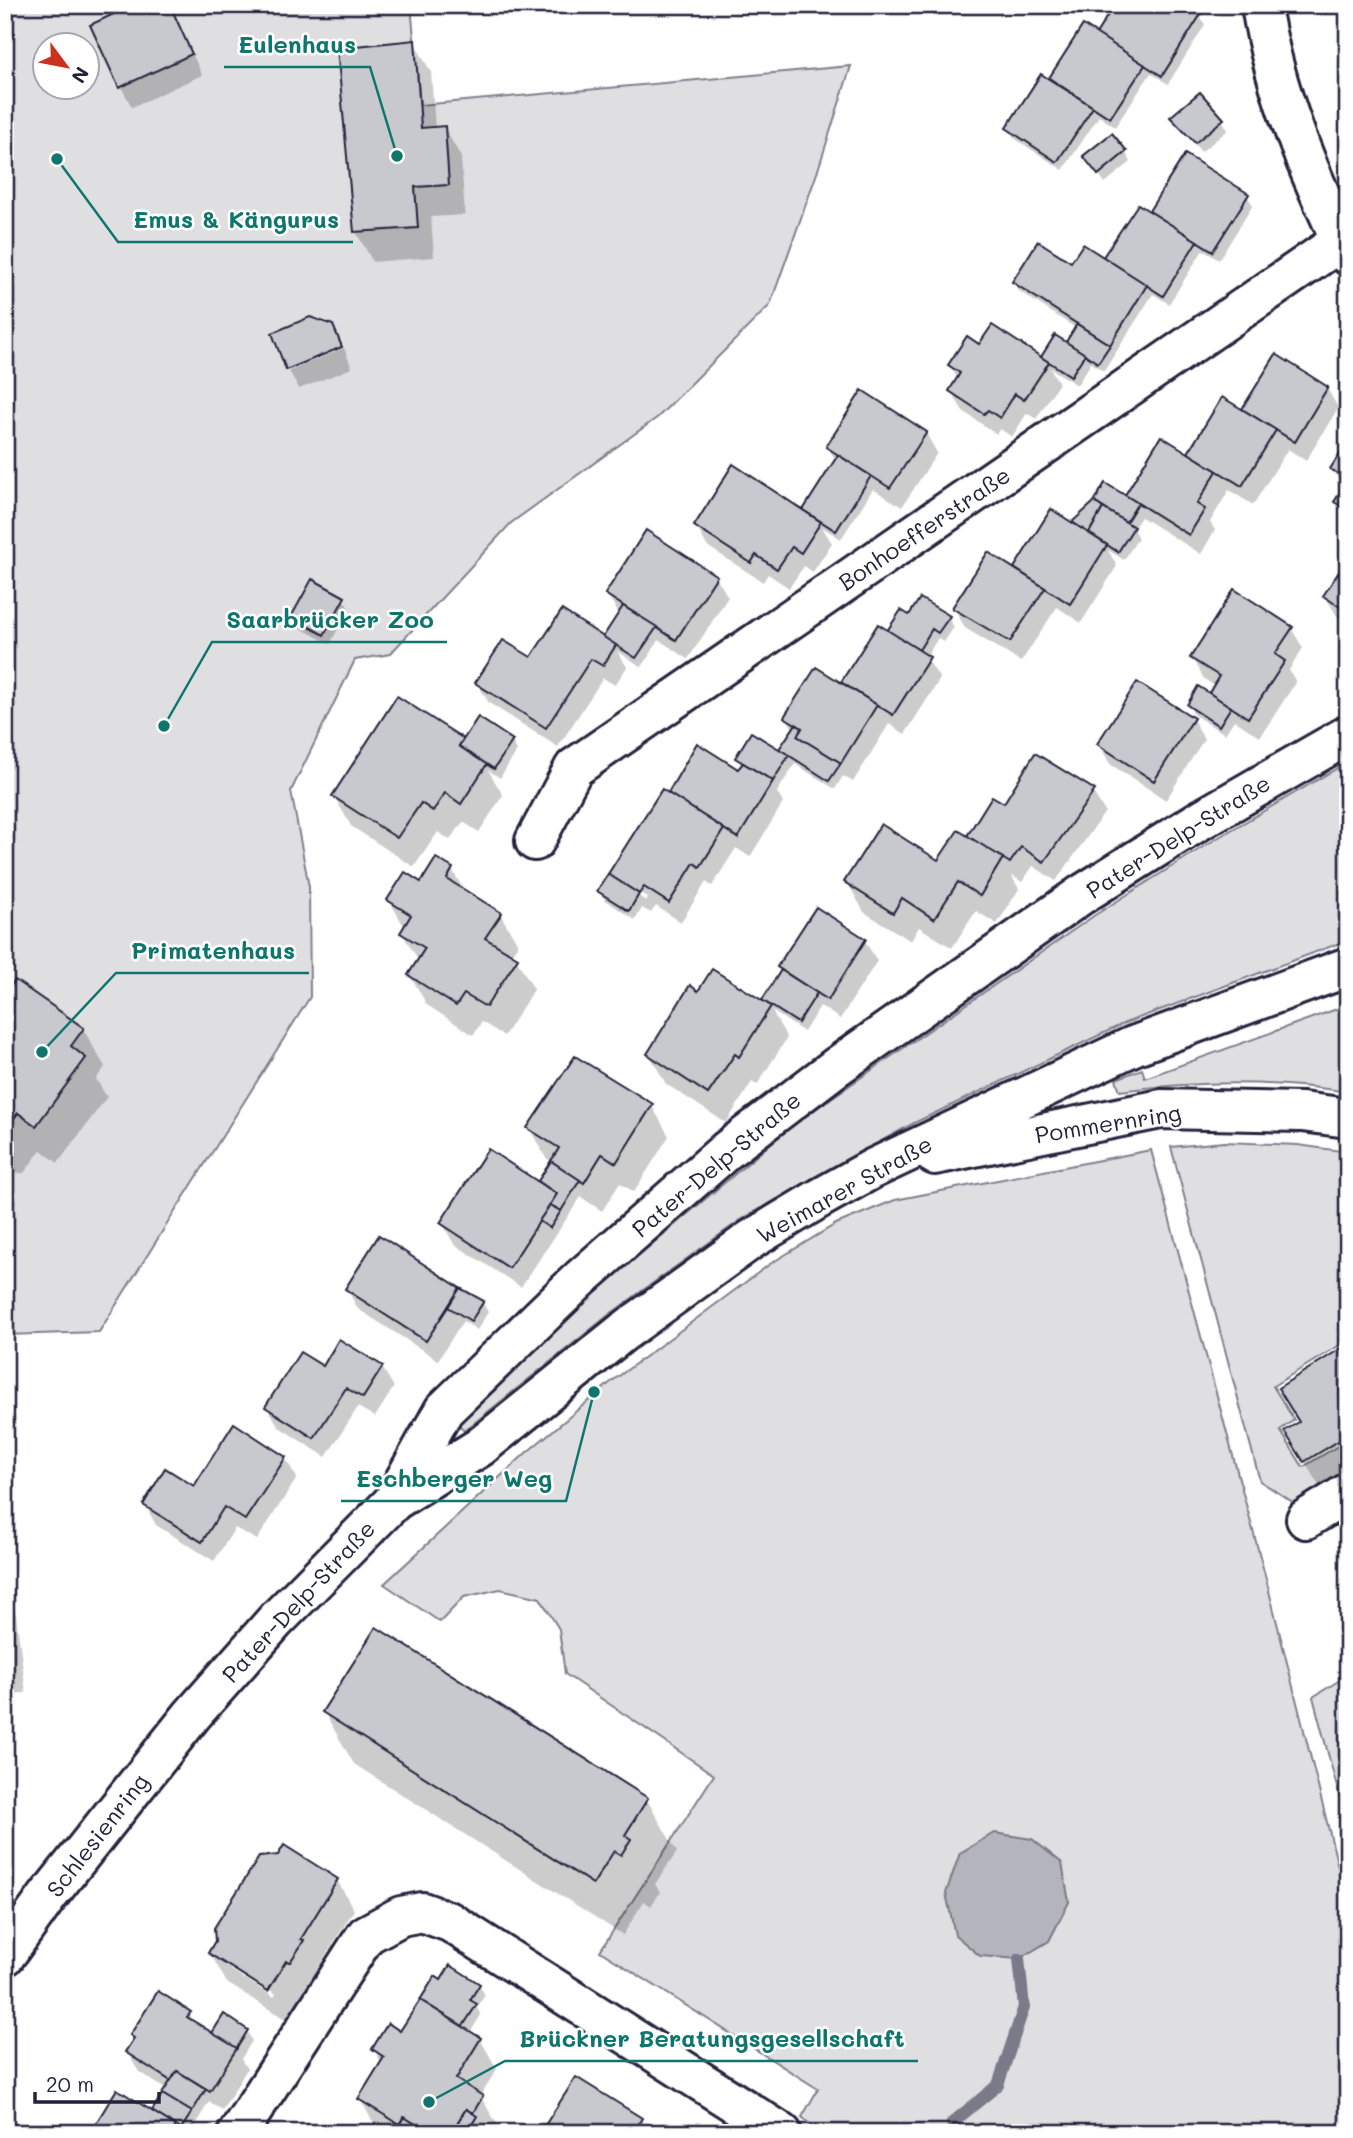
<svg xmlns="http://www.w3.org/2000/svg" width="1353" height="2138" font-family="Mali,sans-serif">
<rect width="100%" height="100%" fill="#fff"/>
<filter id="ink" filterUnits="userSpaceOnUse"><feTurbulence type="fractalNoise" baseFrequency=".0143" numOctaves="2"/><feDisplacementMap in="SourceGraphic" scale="14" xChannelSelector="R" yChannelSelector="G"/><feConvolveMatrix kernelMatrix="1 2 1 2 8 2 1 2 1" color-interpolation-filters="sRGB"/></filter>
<g filter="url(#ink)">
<g fill="#dfdfe2" stroke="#80808e" stroke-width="2" fill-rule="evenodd">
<path d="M5,5H411L420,105L851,66L817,173L770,305L658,417L511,523L390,654L355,660L291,791L309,887L310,997L99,1332L5,1335ZM46,46H88V88H46Z"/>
<path d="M1348,762V940L1125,1023L914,1123L808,1181L739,1221L610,1314L464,1431L457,1422L594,1293L794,1124L1095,915L1214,840Z"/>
<path d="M1348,1005V1092C1272,1080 1196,1081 1120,1091L1116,1079L1142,1069L1145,1078Z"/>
<path d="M1224,1142L1298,1145L1348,1152V1340L1273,1386L1294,1420L1280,1430L1303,1467L1348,1440V1479L1302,1508L1260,1481L1171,1147Z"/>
<path d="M1151,1150L1266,1579L1348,1906V2133H819L802,2117L818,2089L600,1951L714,1775L565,1674L559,1629L540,1598L500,1589L464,1597L440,1622L384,1584L526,1453L611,1382L770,1264L836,1224L895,1200Z"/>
<path d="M1348,1675V1829L1313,1697Z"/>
</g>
<path fill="#b4b4bc" stroke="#7a7a88" stroke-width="2" d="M994,1833L1032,1839L1062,1863L1069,1902L1049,1941L1019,1959L980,1956L955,1935L946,1893L960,1853Z"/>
<g fill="#0003" fill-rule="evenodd">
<path d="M170,5L202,75L132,107L121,87Z"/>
<path d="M1200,15L1205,25L1168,84L1151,73L1115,127L1099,116L1063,170L1014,138L1008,128L1049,81L1084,28L1097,36Z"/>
<path d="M414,42L431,72L435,128L444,127L461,157L465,215L431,217L434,257L373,262L356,232Z"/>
<path d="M1173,117L1222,120L1228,130L1201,152Z"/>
<path d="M1125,152L1131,162L1105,183L1086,157Z"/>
<path d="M1247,196L1253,205L1219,260L1203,250L1169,304L1153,294L1104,371L1091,363L1077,385L1050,368L1059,383L1036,419L1027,413L1012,437L1000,429L996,434L963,411L951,391L958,380L950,365L980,346L1041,359L1066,344L1077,329L1019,291L1014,282L1071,264L1103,260L1150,213Z"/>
<path d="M344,348L352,368L299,389L289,371Z"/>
<path d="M1276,357L1327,388L1338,408L1306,461L1288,449L1253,505L1229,490L1210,522L1215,530L1201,554L1141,517L1133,529L1138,538L1124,560L1108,550L1117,566L1081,623L1057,607L1021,662L965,628L954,608L1014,570L1052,512L1078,528L1074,523L1095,503L1106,485L1130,500L1127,495L1188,455L1242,411Z"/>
<path d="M926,433L937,453L902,507L873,489L841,539L822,527L832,543L813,572L804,566L789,588L768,574L763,582L707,546L696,526L809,515L805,510L836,461L828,447Z"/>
<path d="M1348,445V515L1336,502L1347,484L1338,478L1332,469Z"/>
<path d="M1348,561V623L1337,616L1325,596Z"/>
<path d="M716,577L728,597L688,659L659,640L642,667L617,651L627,667L615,685L603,678L558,747L489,703L477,683L531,660L608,642L619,614L607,594Z"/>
<path d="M343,599L349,608L330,644L298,627L293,617Z"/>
<path d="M909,617L948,618L954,627L944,642L938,638L926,657L940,679L905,734L889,724L853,782L843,776L835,789L795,764L777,792L783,803L750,857L736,848L712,886L706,882L681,922L656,906L651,913L642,908L635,920L605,900L599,891L669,796L739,771L742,766L737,758L780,752L794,730L786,717L841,685L878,627L888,633ZM625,883L648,898L646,901L625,887Z"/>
<path d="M1291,628L1303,648L1289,670L1296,682L1260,737L1234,720L1225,734L1194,715L1189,705L1214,698L1215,686L1204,679L1192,658Z"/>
<path d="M1193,719L1204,739L1166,800L1110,764L1099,744Z"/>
<path d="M463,740L512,741L517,751L500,778L488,770L503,795L479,832L463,822L450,840L438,832L414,867L351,826L334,796Z"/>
<path d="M1093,792L1105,812L1056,881L1033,866L1022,882L1011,875L1019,889L997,924L976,911L952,948L919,927L911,941L864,912L847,882L939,862L1004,805Z"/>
<path d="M437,860L452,870L465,892L500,914L518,944L510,956L516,959L534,989L504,1036L482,1022L473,1035L427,1005L410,975L419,961L402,933L405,928L389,900L422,885Z"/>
<path d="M816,909L865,941L877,961L840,1019L820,1006L804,1032L772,1011L787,1038L757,1085L752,1082L726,1123L666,1084L649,1054L698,993L767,1006L764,1000L782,972L779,967Z"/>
<path d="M5,997L83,1029L105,1067L96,1079L107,1097L58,1163L41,1150L24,1173L5,1174Z"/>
<path d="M652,1106L669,1136L634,1192L620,1183L602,1211L581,1197L521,1287L454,1244L442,1223L543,1187L540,1181L553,1162L546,1158L529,1128Z"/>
<path d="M380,1237L482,1302L488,1312L477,1330L463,1321L438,1360L358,1309L347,1289Z"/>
<path d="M1348,1347V1505L1335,1513L1287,1432L1300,1424Z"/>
<path d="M382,1367L394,1387L375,1417L358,1407L326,1457L279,1427L267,1407L323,1368Z"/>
<path d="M285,1458L297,1478L257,1540L235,1528L214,1561L156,1525L145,1505Z"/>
<path d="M5,1596L16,1614L26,1693L5,1694Z"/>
<path d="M324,1712L647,1800L677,1852L655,1884L660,1892L651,1906L644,1901L623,1935L354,1764Z"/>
<path d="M337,1880L354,1910L318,1968L320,1971L285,2019L227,1983L210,1953ZM231,1966L276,1994L274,1997L231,1970Z"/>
<path d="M450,1968L479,1985L485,1995L477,2008L481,2015L470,2033L480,2039L497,2069L480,2096L499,2127L496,2133H384L377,2129L360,2099L382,2064L374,2049L401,2034L435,1978L441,1982Z"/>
<path d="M189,2013L195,2024L213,2035L247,2031L252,2041L241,2059L247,2069L222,2110L209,2102L190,2133H92L152,2113L167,2090L139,2072L127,2052L135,2040L132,2035Z"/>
<path d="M641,2119L649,2133H542Z"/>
</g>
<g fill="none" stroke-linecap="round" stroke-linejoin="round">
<path stroke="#7a7a88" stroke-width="12" d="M952,2123L998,2085L1024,2007L1019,1959"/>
</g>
<g fill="#c8c8cf" stroke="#22223b" stroke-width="2">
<path d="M133,5H170L192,54L119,88L90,25Z"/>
<path d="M1114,5H1188L1201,14L1162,76L1096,34Z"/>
<path d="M1083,25L1145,65L1110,118L1049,78Z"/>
<path d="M415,40L421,128L445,126L449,185L415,187L418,228L354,232L337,48Z"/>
<path d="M1041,74L1093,107L1057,162L1006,128Z"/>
<path d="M1200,92L1224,119L1195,143L1170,117Z"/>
<path d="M1112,133L1127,151L1098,175L1083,156Z"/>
<path d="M1185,154L1249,194L1213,251L1149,211Z"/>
<path d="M1138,204L1197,241L1163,296L1103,257Z"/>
<path d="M1038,241L1071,262L1083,244L1147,285L1110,345L1012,282Z"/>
<path d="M310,317L333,325L342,347L286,370L272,333Z"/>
<path d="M1077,324L1110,345L1098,363L1066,342Z"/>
<path d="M992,325L1049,362L1024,400L1015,394L1000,418L988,410L984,414L949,391L960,373L948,365L967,336L979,344Z"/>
<path d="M1055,335L1085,354L1071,376L1041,357Z"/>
<path d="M1276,354L1328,387L1295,442L1242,409Z"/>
<path d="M862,390L927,432L890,488L826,447Z"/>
<path d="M1222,397L1276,430L1242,486L1188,453Z"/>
<path d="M1161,436L1217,471L1197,504L1205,509L1189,535L1125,495Z"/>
<path d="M1348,441V480L1330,469Z"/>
<path d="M838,455L871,476L836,531L803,510Z"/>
<path d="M733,464L821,522L801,553L792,547L777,569L756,555L751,563L694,526Z"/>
<path d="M1348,480V510L1334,502Z"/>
<path d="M1105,483L1138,503L1126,522L1094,502Z"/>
<path d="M1094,502L1103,508L1089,533L1072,522Z"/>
<path d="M1103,508L1134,527L1118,552L1089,533Z"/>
<path d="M1051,509L1107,545L1070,604L1014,568Z"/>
<path d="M646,530L717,576L676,640L605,594Z"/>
<path d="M988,552L1045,588L1010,642L952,608Z"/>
<path d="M1348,558V612L1323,596Z"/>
<path d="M312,579L345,597L324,635L291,617Z"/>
<path d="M1234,589L1293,627L1275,654L1285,661L1248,718L1209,693L1219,676L1190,658Z"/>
<path d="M920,598L950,616L938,633L932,629L919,650L887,631L901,610L909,615Z"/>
<path d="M623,606L657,627L636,658L603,637Z"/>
<path d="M562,610L616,645L603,666L591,659L546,728L475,683L503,640L531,657Z"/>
<path d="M878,624L930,657L893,715L841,682Z"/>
<path d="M816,667L877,705L841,763L797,736L802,728L784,717Z"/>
<path d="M1137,682L1194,718L1154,781L1097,744Z"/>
<path d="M1198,686L1231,707L1219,726L1187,705Z"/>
<path d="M397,696L464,739L459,746L487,764L461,804L445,793L433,811L421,803L397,838L332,796Z"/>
<path d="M478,717L513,740L494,769L459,746Z"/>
<path d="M796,724L802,728L797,736L841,763L829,781L779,749Z"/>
<path d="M751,732L789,755L773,781L735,758Z"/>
<path d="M697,743L738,769L743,763L773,781L738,838L668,793Z"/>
<path d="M1035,753L1095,790L1044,862L1021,847L1010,863L967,836L992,796L1004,803Z"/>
<path d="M662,789L724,829L700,867L694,863L669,903L644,887L639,894L608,874Z"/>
<path d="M881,824L938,860L958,830L1003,858L980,896L958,882L934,919L902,898L893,913L844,882Z"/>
<path d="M436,858L453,868L447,879L502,913L485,938L518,958L486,1007L464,994L456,1006L408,975L425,948L400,933L411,915L387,900L405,872L421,882Z"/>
<path d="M608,874L639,894L629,911L597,891Z"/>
<path d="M816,907L866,939L828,1000L777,967Z"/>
<path d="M712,969L771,1006L739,1057L735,1054L708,1094L647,1054L690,985L698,991Z"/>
<path d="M781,970L817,993L798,1023L762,1000Z"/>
<path d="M15,980L84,1028L71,1046L86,1058L36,1126L18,1113L5,1131V994Z"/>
<path d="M575,1056L653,1104L616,1163L602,1154L584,1183L551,1161L559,1148L527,1128Z"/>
<path d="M488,1149L557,1194L509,1268L440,1223Z"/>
<path d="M551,1161L580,1180L561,1211L550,1205L557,1194L538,1181Z"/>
<path d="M550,1205L561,1211L550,1228L539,1221Z"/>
<path d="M379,1235L460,1288L426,1341L345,1289Z"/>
<path d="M460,1288L484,1301L471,1321L448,1307Z"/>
<path d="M339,1339L383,1366L363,1398L346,1388L314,1438L265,1407L300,1352L323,1366Z"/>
<path d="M1348,1344V1435L1304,1462L1284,1431L1299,1422L1278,1388Z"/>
<path d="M234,1423L286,1457L245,1520L224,1507L202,1542L143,1505L165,1468L194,1486Z"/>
<path d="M5,1625L10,1663H5Z"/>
<path d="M376,1627L648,1798L625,1835L631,1839L621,1855L614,1851L593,1884L322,1712Z"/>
<path d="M284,1845L338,1879L301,1939L304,1940L300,1947L290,1962L286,1961L268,1991L208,1953L215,1941L214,1928L259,1857L278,1855Z"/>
<path d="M450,1965L480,1984L470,2000L477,2004L463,2026L420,2000L435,1976L441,1980Z"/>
<path d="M158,1991L191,2012L187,2017L237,2048L210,2091L177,2071L171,2081L125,2052L134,2038L130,2035Z"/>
<path d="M420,2000L481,2038L456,2079L483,2096L473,2113L466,2109L451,2133H430L404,2117L399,2124L358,2099L384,2057L372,2049L388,2023L400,2031Z"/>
<path d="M224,2014L248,2030L237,2048L212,2033Z"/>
<path d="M177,2071L206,2089L192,2112L162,2094Z"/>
<path d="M576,2077L642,2118L633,2133H540Z"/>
<path d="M117,2089L176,2126L172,2133H90Z"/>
<path d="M162,2094L192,2112L181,2129L152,2111Z"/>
<path d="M466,2109L477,2116L467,2133H451Z"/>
<path d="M404,2117L430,2133H401L396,2130Z"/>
</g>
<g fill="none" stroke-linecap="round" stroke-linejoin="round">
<g stroke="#22223b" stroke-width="44">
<g id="minor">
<path d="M1261,5C1275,94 1309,174 1348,255"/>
<path d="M535,841L574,768L1341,241"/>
<path d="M935,1155L1161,1109L1302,1112L1348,1118"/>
<path d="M397,1499L480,1447L623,1332L752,1239L820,1198L872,1169L1133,1046L1348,967"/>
<path d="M1306,1519L1348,1493"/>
<path d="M5,1956L48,1896L192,1715L276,1620L392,1503L444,1410L581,1278L727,1150L836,1067L1081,895L1202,819L1348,735"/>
<path d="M238,2133L366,1935L401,1916L422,1912L450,1922L782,2133"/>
</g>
</g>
<use href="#minor" stroke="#fff" stroke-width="38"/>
</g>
</g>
<g text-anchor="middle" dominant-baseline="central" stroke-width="5" stroke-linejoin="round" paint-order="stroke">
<g font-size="23" fill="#22223b" stroke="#fff">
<text transform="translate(924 528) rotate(-34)">Bonhoefferstraße</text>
<text transform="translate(1178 836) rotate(-32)">Pater-Delp-Straße</text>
<text transform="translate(1108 1123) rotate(-9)">Pommernring</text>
<text transform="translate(716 1164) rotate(-40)">Pater-Delp-Straße</text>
<text transform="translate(844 1189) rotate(-29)">Weimarer Straße</text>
<text transform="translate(298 1601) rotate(-47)">Pater-Delp-Straße</text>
<text transform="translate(97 1835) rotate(-52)">Schlesienring</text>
</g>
</g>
<path fill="none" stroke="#0f766e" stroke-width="2.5" d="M397 156L370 67H224M57 159L118 242H353M164 726L212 642H447M42 1052L116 973H309M594 1392L566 1501H341M429 2102L505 2061H918"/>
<g fill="#0f766e" stroke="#fff" stroke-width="2.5">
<circle cx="397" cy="156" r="7"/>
<circle cx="57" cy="159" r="7"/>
<circle cx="164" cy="726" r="7"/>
<circle cx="42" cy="1052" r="7"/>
<circle cx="594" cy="1392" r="7"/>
<circle cx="429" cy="2102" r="7"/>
</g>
<g font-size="24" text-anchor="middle" font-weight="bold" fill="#0f766e" stroke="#fff" stroke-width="5" stroke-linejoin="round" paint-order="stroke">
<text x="297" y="53">Eulenhaus</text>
<text x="236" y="228">Emus &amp; Kängurus</text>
<text x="330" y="628">Saarbrücker Zoo</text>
<text x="213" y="959">Primatenhaus</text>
<text x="454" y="1487">Eschberger Weg</text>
<text x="712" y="2047">Brückner Beratungsgesellschaft</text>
</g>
<rect width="1353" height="2138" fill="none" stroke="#fff" stroke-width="28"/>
<rect x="14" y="14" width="1325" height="2110" fill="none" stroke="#22223b" stroke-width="2.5" filter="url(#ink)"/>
<g transform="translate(66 66) rotate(122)"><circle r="33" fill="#ffffff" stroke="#a7a7b1" stroke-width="2"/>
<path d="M0-5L12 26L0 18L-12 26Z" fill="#c8321e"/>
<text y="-10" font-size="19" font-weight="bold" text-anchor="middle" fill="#22223b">N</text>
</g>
<path d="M35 2092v10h124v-10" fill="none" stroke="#22223b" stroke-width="3.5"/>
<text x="46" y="2092" font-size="21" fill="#22223b" stroke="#ffffff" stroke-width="5" paint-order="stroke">20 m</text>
</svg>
